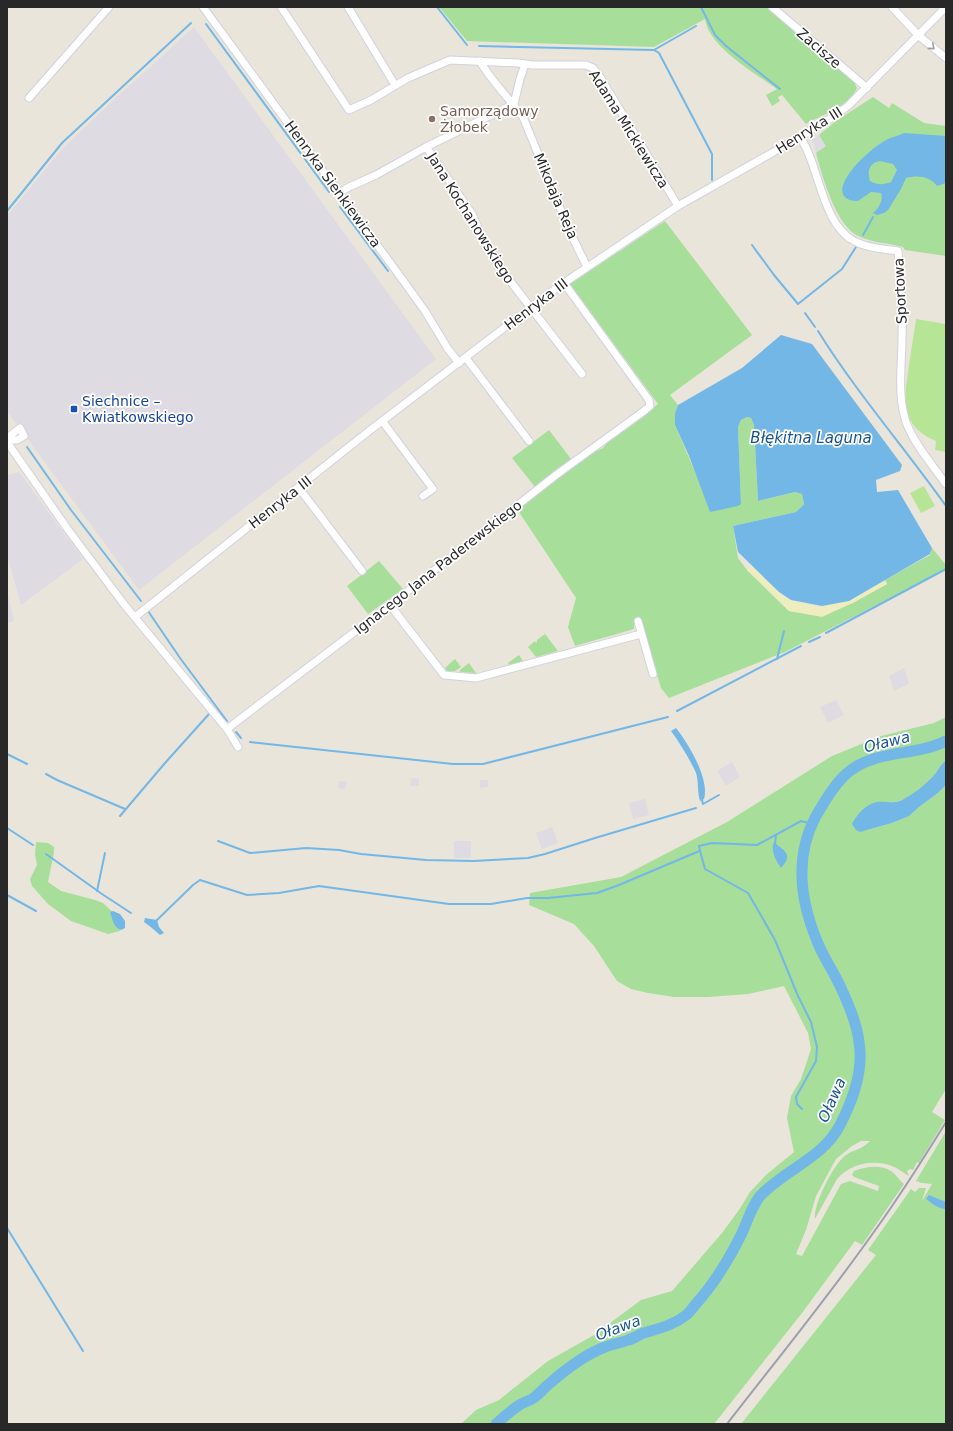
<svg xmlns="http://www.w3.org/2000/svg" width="953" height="1431" font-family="'DejaVu Sans',sans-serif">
<rect width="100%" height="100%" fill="#eae5da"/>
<g fill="#dedbe2">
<path d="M194,27L436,359L139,590L7,411V216L62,149L107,106Z"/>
<path d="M819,135L826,146L816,153L812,140Z"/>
<path d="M19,472L83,559L21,605L7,555V475Z"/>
<path d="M7,591L14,621L7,623Z"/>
<path d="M904,668L909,684L894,691L889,676Z"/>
<path d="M836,700L844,715L828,723L820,707Z"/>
<path d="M732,762L740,777L726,786L717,771Z"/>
<path d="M411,778L419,779V786H410Z"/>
<path d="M480,780H488V787L480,788Z"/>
<path d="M339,781L347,782L345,790L338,788Z"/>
<path d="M645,799L649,815L633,819L629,803Z"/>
<path d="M552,827L558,843L542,849L536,833Z"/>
<rect x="454" y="841" width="17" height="17"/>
</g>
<g fill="#a7de9a">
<path d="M439,7H768L856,81L855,84L857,88C849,106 822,115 806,124L782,95L778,97L780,101L772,106L766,95L777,89C756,74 708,46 705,19L654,47L467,41Z"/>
<path d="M873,97L889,108L892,103L924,123L946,126V256L905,250L903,247C889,243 872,243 858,236C836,226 822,176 816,153L826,146L819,135L836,121Z"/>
<path d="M665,221L752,335L670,395L678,405L675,413V425L698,479L741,504L738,427L741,420L747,417L751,418L754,425L758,501L795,492L802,494L804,504L796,512L733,526L738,558L747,570L789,611L822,616L853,603L887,584L885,580L930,555L932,548L946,565V569L785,652L669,698L661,688L640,620L634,622V629L575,646L568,627L576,598L517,509L581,458L603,448L612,437L648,412L658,404L570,284Z"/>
<path d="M549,430L571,459L535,487L512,458Z"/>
<path d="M379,561L403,589L368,614L347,586Z"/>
<path d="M545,634L558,651L536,657L528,647L535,641L536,643L537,642V640Z"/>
<path d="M519,655L523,661L509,665L508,663Z"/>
<path d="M455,659L461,667L455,671H447L445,668Z"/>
<path d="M469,663L476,673L460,672V670Z"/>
<path d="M946,717V761C940,764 939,770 934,775C924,786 908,801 893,802C887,803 882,802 877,802L867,830L892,823L908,816L919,807L938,793L946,785V1089L932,1112L945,1120L919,1163L917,1162L913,1170L910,1169L907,1171L909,1176C902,1172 895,1166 886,1164C868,1160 849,1165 837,1179L815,1219C813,1205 834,1163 846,1155C853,1150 863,1149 870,1141H861L852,1146L836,1159L816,1196L806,1230L796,1254L802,1256L841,1184L850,1181L878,1191L879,1186L854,1177L852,1175L854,1171C865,1167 880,1164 891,1171C896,1174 899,1180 904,1184L862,1245L855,1241L802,1313L714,1424H461L476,1410L499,1400L548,1361L594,1335L641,1300L672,1291L722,1233L739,1210L750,1192L766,1175L794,1152L787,1118L791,1096L801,1079L811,1049L808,1033L784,986L748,994L708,997H674L648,993L631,989L617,981L594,946L574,924L529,905L530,893L621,877L727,822L832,756L881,736L934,723Z"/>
<path d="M36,842L48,843L54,847V852L48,882L61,891L95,900L103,903L118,917L120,931L108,934L71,921L48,904L32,886L30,879L37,865L35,854Z"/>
<path d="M946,1131V1424H741L876,1255L868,1250L911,1189L915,1192L919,1188H926L922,1201L932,1184L922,1183L916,1181Z"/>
</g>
<path fill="#eeedbf" d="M751,566L779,592L790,600L821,607L848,601L885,580L887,584L852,603L822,617L789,611L747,570Z"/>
<g fill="#b7e596">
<path d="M916,319L946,324V452L935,450L936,441C899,426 904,398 909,365C911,350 914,334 916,319Z"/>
<path d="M924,486L935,506L921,513L910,493Z"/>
</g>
<g fill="#73b7e7" fill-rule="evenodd">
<path d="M904,133L946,136V183L937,186C929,176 919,175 906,178L901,189L888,210L884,213L877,215L873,213C878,210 884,199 881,193L871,192L858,201C852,201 847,200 844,196C834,180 874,146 886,140C892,137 898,136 904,133ZM880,161L893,164L897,170L891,182C883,185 877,185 870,181C867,171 869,163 880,161Z"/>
<path d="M781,335L812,344L902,465L900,471L876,480L877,492L898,490L932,548L930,554L849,601L822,606L791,600L779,592L738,552L733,526L796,512L804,504L802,494L795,492L758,501L754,425L751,418L747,417L741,420L738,427L741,504L738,506L710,512L689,456L675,425V413L678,405L742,368Z"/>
<path d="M676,728C688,743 710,779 704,799L700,801C697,791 699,782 696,773C692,763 678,740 671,731Z"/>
<path d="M946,761V785L938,793L919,807L909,816L892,823L867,830L860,832L856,830L852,824C857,814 866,804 877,802C886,801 894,804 902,800C914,794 925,785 934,775C939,770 940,764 946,761Z"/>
<path d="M774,842C784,851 794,854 781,868C776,861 770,850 774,842Z"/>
<path d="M113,911L120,914L125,921V928L121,930C113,927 113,920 110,912Z"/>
<path d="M145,918L157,920L159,927L164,933L160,935L152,928L144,922Z"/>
<path d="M929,1195L946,1202V1209C939,1209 931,1203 926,1199Z"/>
</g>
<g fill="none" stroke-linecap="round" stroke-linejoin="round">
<g stroke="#73b7e7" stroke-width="2">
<path d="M437,7L467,45"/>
<path d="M701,7L715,35L726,46L780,89"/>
<path d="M206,24L329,192"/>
<path d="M479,46L654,50L659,53L712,154V180"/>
<path d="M654,50L696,26"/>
<path d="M340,207L388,271"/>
<path d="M7,211L62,143L191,23"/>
<path d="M863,235L873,217"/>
<path d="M752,245L774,275L798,304L842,269L856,247"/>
<path d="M805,313L815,327"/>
<path d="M818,331C856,392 904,447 946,506"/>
<path d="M27,447L71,510L141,601"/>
<path d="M148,611L180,658L227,721"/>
<path d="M826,633L946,569"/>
<path d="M809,642L820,637"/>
<path d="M777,659L784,631"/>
<path d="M677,711L801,646"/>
<path d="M236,732L241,738"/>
<path d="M250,742L453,764H483L668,717"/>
<path d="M7,754L27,764"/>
<path d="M46,774L57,780L125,809"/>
<path d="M702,800L703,804L719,795"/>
<path d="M120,816L165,763L209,714"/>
<path d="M7,828L33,845"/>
<path d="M218,841L250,853L306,848L339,850L361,854L426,860L474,861L528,858L545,854L595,838L696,808"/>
<path d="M775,844L776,835"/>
<path d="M700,851L705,869L748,893L775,940L798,996L811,1022L817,1047L816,1061L796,1097L797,1104L802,1109"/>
<path d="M46,854L102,894L131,913"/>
<path d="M97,891L105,853"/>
<path d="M7,895L36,911"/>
<path d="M156,921L193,885L200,880L247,895L279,893L319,886L449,904H491L527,898H548L597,893L619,885L697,852L700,851L699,846L712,843L757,845L801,821L812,824"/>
<path d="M7,1228L83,1351"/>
</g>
<path stroke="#73b7e7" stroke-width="11" d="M496,1424C503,1418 510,1411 518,1406C523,1402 530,1401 535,1397C540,1393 544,1388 549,1384C566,1369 584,1355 605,1347C612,1344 621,1343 628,1340C633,1339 637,1336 641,1334C656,1329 672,1326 685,1316C689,1313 692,1309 695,1305C713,1285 728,1261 740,1237C747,1224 751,1206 761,1195C785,1170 824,1157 840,1125C853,1100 864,1071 859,1042C857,1024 849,1005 841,988C834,972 823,957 817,941C800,900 794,857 816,816C825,801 836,781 851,770C878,750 916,756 946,741"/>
<g stroke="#d0d1e0" stroke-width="9">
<g id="minor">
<path d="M203,7L402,279L425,311L448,349L459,363"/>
<path d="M281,7L349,110L371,100L408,78L450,60L518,63L532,65H586L593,68L600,77L678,206"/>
<path d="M348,7L395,85"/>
<path d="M772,7L867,88"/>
<path d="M892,7L918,35L946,58"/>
<path d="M480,61C491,81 509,98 523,117L569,230L587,267"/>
<path d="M29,98L109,7"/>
<path d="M800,137C820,166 821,223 854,241C867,248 884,249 898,251C901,280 903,308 902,337C902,366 897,394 906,422C913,442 933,466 946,484"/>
<path d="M426,147L472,214L488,250L507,277L582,374"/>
<path d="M339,193L349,187L376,175L426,147L514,104L520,79L525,64"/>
<path d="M466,358L529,441"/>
<path d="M383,422L433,489L423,496"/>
<path d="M7,438L20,428L24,436L17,440H7"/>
<path d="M7,442L69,531L123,603L227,729L238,747"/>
<path d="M299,488L362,571"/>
<path d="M390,605L444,675L476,678L641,634"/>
<path d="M135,617L369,431L555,289L678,206L800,137L831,118L848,106L946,7"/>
<path d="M638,621L653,674"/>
<path d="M227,729L390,605L556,475L644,411L650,406L649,400L646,396L564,283"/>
</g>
</g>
<use href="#minor" stroke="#fff" stroke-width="7"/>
<path stroke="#9e9eb1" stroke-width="2" d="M727,1424C775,1362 825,1301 871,1236C898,1199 922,1161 946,1122"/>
</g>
<defs><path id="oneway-chevron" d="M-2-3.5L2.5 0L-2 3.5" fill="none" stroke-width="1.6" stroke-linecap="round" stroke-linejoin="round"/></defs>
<use stroke="#9e9e9e" href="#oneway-chevron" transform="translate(932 47) rotate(40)"/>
<circle fill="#8d6e63" stroke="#fff" stroke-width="1.5" cx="432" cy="119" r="4"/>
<rect fill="#1a4fb4" stroke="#fff" stroke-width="1.5" x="70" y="405" width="8" height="8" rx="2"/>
<g text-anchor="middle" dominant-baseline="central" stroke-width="3.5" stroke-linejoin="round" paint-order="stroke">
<g font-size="14" fill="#282828" stroke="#fff">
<text transform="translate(819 48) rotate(41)">Zacisze</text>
<text transform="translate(629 129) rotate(58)">Adama Mickiewicza</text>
<text transform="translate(809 130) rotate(-32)">Henryka III</text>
<text transform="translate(333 184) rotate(54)">Henryka Sienkiewicza</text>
<text transform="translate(556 196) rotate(67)">Mikołaja Reja</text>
<text transform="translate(471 218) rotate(58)">Jana Kochanowskiego</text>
<text transform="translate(900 291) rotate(-93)">Sportowa</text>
<text transform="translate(536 304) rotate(-37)">Henryka III</text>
<text transform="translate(280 502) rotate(-38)">Henryka III</text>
<text transform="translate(438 567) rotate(-38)">Ignacego Jana Paderewskiego</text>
</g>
<g font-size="14" fill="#785e54" stroke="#fff" text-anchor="start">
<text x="440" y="111">Samorządowy<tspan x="440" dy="16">Żłobek</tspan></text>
</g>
<g font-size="14" fill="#164399" stroke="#fff" text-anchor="start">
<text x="82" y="401">Siechnice –<tspan x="82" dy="16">Kwiatkowskiego</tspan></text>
</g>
<g font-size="15" font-style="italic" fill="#15538f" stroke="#fff">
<text x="811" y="438">Błękitna Laguna</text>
<text transform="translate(887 742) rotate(-14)">Oława</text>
<text transform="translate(832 1100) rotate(-66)">Oława</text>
<text transform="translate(618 1328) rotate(-20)">Oława</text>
</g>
</g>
<rect width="953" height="1431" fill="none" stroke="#282828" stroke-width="16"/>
</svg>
